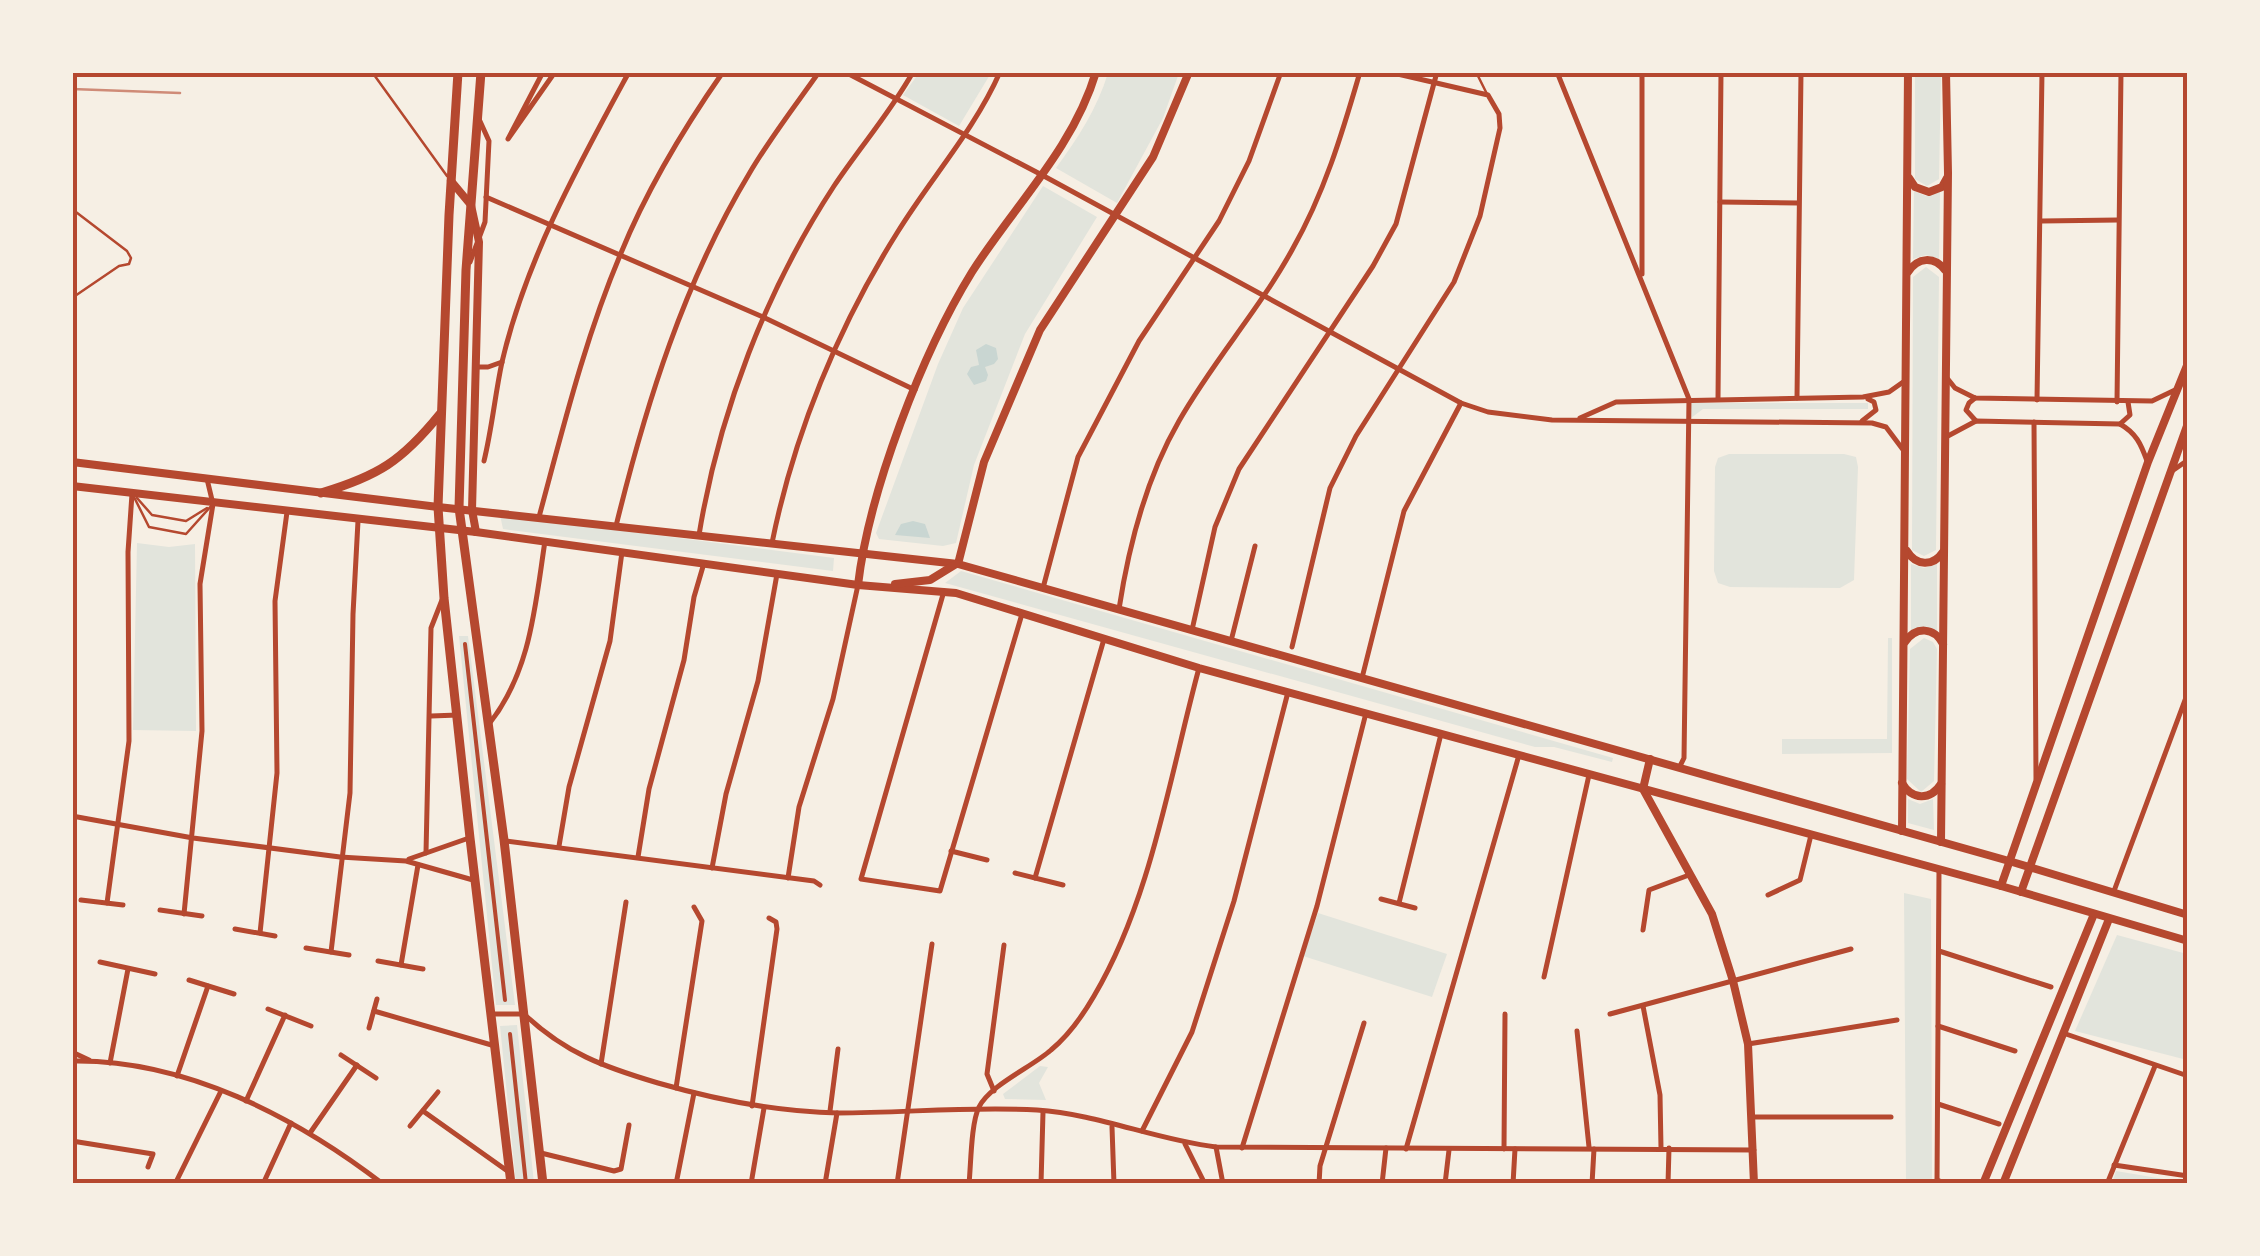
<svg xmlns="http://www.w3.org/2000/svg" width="2260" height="1256" font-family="'Source Serif 4',serif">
<rect width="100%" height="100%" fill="#f6efe4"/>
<g fill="#e2e4dc">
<path d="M919,73V72L991,73L959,126L903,95Z"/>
<path d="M1108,73H1179L1163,118L1117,203L1056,168C1078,138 1097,109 1108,73Z"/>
<path d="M1915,73H1941L1939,179L1927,186L1915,179Z"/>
<path d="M1043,186L1097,217L1025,334L974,465L956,543L943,546L879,539L876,533L938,364L963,308Z"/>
<path d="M1914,191L1926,196L1940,191L1939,259L1926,255L1913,259Z"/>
<path d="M1926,267L1939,277L1936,550L1924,556L1912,550L1913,277Z"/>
<path d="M1690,403H1868V409H1703L1691,418Z"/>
<path d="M1729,454H1844L1856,457L1858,467L1854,580L1840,588L1730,587L1718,583L1714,571L1715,467L1718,458Z"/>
<path d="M500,515L834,558L833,571L503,529Z"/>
<path d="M137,543L169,547L195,544L196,731L133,730Z"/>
<path d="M1911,564L1924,568L1937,564V631L1923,627L1911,631Z"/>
<path d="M961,571L1613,758L1612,762L1554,747H1535L945,583Z"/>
<path d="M459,636H468L515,1005H496Z"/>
<path d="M1888,638H1892V753L1782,754V739H1887Z"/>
<path d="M1924,638L1933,642L1937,649L1934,781L1921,792L1907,779L1910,649Z"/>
<path d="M1908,799L1920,804L1933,799L1934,830L1908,823Z"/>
<path d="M1904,893L1931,899L1932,1183H1906Z"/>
<path d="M1318,913L1447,954L1432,997L1303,956Z"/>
<path d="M2117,935L2187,954V1060L2075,1031Z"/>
<path d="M517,1025L534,1183H516L500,1026Z"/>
<path d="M1040,1066L1048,1067L1039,1083L1046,1100L1005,1099L1003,1094Z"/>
<path d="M2116,1171L2187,1183H2112Z"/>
</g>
<g fill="#c9d6d2">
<path d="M986,344L996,348L998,359L994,364L985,367L988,375L986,381L974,385L967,374L971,367L979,365L976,350Z"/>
<path d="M913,521L925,524L930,538L895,535L901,524Z"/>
</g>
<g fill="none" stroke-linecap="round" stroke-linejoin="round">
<g stroke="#b5482f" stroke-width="2.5">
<path d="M372,72L447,176"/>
<path d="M1476,72L1487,94"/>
<path d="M72,209L127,251L131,258L129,264L119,266L72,298"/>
<path d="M133,495L149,527L186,534L212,505"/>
<path d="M137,498L152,515L186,521L207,508"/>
</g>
<g stroke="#b5482f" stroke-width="4">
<path d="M465,644L505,1000"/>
<path d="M510,1034L526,1184"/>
</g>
<g stroke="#b5482f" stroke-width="5">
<path d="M543,72L508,139L555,72"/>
<path d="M845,72L1042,175L1461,403L1488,412L1552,420L1872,423L1886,427L1904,451"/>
<path d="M1557,72L1689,399L1684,758L1679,768"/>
<path d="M1642,72V274"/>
<path d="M486,197L763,317L915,390"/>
<path d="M1720,202L1798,203"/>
<path d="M2042,221L2118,220"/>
<path d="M470,262L485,222L489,141L479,119"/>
<path d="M477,367H488L502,362"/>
<path d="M1947,378L1955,388L1975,398L2152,401L2175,390"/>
<path d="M1797,398L1801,72"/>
<path d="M1975,398L1969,403L1966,410L1976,421"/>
<path d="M1718,399L1721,72"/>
<path d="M2037,400L2042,72"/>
<path d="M2117,402L2121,72"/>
<path d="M1580,418L1616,402L1863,397L1889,392L1906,380"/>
<path d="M1862,421L1876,410L1874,402L1868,399"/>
<path d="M2034,422L2036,779"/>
<path d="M2120,424L2130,415L2128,402"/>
<path d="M1946,437L1976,421L2120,424C2136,433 2141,444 2147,461"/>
<path d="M484,461C492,428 495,395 502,362C526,259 579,164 629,72"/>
<path d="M2172,471L2188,460"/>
<path d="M539,517C563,428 585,338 621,253C647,189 684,128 723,72"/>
<path d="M616,526C646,404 684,282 749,174C770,138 795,106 819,72"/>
<path d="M699,535C719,413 766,290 834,186C860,147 890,113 913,72"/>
<path d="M772,543C794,434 838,327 897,233C930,179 974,131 1000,72"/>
<path d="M1043,588L1078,457L1139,341L1219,221L1249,161L1281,72"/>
<path d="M944,591L861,879L940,891L1022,614"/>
<path d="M1119,609C1129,544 1146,478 1179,421C1213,361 1259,310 1292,250C1324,194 1342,134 1360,72"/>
<path d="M1192,630L1215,527L1239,469L1373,266L1396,224L1437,72"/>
<path d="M1231,641L1255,546"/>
<path d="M1292,647L1330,488L1356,436L1454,282L1480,216L1500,128L1499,114L1488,95L1389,72"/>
<path d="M1362,678L1404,511L1461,403"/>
<path d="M431,716L458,715"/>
<path d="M489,724C531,671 535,606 545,541"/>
<path d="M72,816L193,838L340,857L406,861L473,880"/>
<path d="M506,841L814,881L820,885"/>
<path d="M559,846L569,787L610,641L622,552"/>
<path d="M951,851L987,860"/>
<path d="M426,853L431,628L442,600"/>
<path d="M638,857L649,789L684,660L694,597L704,563"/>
<path d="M409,859L469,838"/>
<path d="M712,868L726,794L758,681L777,574"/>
<path d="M1015,873L1063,885"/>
<path d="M788,878L799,807L833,699L858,585"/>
<path d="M1035,878L1104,639"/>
<path d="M2114,891L2188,692"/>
<path d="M1768,895L1800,880L1811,835"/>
<path d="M1381,899L1415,908"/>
<path d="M81,900L123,905"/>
<path d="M107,903L129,741L128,552L132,494"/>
<path d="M1399,903L1441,734"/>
<path d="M160,910L202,916"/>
<path d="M184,914L202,731L200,584L213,504L207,479"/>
<path d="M235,929L275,936"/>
<path d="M1643,930L1649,890L1689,875"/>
<path d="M260,933L277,773L275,601L287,512"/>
<path d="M306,948L349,955"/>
<path d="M1939,951L2051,987"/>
<path d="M331,952L350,793L353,614L358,521"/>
<path d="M378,961L423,969"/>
<path d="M100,962L155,974"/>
<path d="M401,965L418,865"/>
<path d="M1544,977L1589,775"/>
<path d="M189,980L234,994"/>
<path d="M1643,1006L1660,1095L1661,1148"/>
<path d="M268,1009L311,1026"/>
<path d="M374,1011L495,1046"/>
<path d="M493,1014H524C565,1053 604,1067 658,1083C717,1100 776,1112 838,1113C905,1113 970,1106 1037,1110C1098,1114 1156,1140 1216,1147L1754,1150"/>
<path d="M1610,1014L1851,949"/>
<path d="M1938,1026L2015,1051"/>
<path d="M369,1028L377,999"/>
<path d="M1577,1031L1589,1147"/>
<path d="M2063,1033L2188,1076"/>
<path d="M1748,1044L1897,1020"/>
<path d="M72,1052L89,1060"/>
<path d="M341,1055L376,1078"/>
<path d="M72,1061C185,1059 296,1117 383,1184"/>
<path d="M110,1063L128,969"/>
<path d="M601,1064L626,902"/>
<path d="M177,1076L208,986"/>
<path d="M676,1088L702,921L694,907"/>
<path d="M994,1091L987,1074L1004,945"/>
<path d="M246,1101L285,1015"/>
<path d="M1938,1104L1999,1124"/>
<path d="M752,1106L777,929L776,922L769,918"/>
<path d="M423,1111L506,1170"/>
<path d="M830,1111L838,1049"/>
<path d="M1753,1117H1891"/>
<path d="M410,1126L438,1092"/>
<path d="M1112,1127L1114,1184"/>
<path d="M1142,1131L1192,1032L1234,901L1288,692"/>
<path d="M310,1133L357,1065"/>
<path d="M72,1141L153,1154L148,1167"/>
<path d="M1185,1144L1205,1184"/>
<path d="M1216,1147L1223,1184"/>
<path d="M1242,1148L1317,906L1366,713"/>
<path d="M1406,1149L1519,755"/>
<path d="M1504,1149L1505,1014"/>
<path d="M541,1153L614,1171L621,1169L629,1125"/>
<path d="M2114,1165L2188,1176"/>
<path d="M1937,1180L1947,1184"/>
<path d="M175,1184L221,1091"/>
<path d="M263,1184L291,1123"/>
<path d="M676,1184L694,1093"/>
<path d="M751,1184L764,1108"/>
<path d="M825,1184L837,1113"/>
<path d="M897,1184L932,944"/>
<path d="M969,1184C971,1164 971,1123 979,1107C990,1085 1032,1067 1051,1050C1068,1036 1083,1015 1094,996C1151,900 1170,775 1199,668"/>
<path d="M1041,1184L1043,1112"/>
<path d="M1319,1184L1320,1166L1364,1023"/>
<path d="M1382,1184L1386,1148"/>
<path d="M1445,1184L1449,1150"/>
<path d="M1513,1184L1515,1149"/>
<path d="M1592,1184L1594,1149"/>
<path d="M1668,1184L1669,1148"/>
<path d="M1937,1184L1939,869"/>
<path d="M2107,1184L2155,1066"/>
</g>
<g stroke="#b5482f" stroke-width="8">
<path d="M1909,178L1915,187L1929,192L1942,187L1947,178"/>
<path d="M451,181L471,205L479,242L472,510L476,532"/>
<path d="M1908,272C1918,257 1934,256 1945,270"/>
<path d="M1907,551C1916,566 1933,567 1943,552"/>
<path d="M958,564L984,462L1040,330L1153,157L1189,72"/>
<path d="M858,585C869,491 922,353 972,272C1014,206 1073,149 1096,72"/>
<path d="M1905,642C1916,626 1934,627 1943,644"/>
<path d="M1650,759L1643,789L1712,914L1733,981L1748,1044L1754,1184"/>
<path d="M1902,783C1912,800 1930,801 1941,784"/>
<path d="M1902,831L1908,72"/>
<path d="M1941,842L1948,173L1946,72"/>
<path d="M2001,886L2148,462L2188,363"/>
<path d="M2021,892L2188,423"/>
<path d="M1983,1184L2094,914"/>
<path d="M2003,1184L2109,919"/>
</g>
<g stroke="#b5482f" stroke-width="8">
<path d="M72,462L438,507L958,564L2009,861L2188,915"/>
<path d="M72,486L476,532L858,585L956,593L1199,668L2001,886L2188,941"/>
<path d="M895,584L930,580L956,564"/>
</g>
<g stroke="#b5482f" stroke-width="9">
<path d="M458,72L449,215L438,507L444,598L470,838L511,1184"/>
<path d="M481,72L466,270L459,508L504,840L543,1184"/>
<path d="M321,493C378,476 402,461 440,414"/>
</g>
<path stroke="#cf8b77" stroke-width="2.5" d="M72,89L180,93"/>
</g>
<rect width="2260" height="1256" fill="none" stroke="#f6efe4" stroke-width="150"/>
<rect x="75" y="75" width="2110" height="1106" fill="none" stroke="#b5482f" stroke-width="4"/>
</svg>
